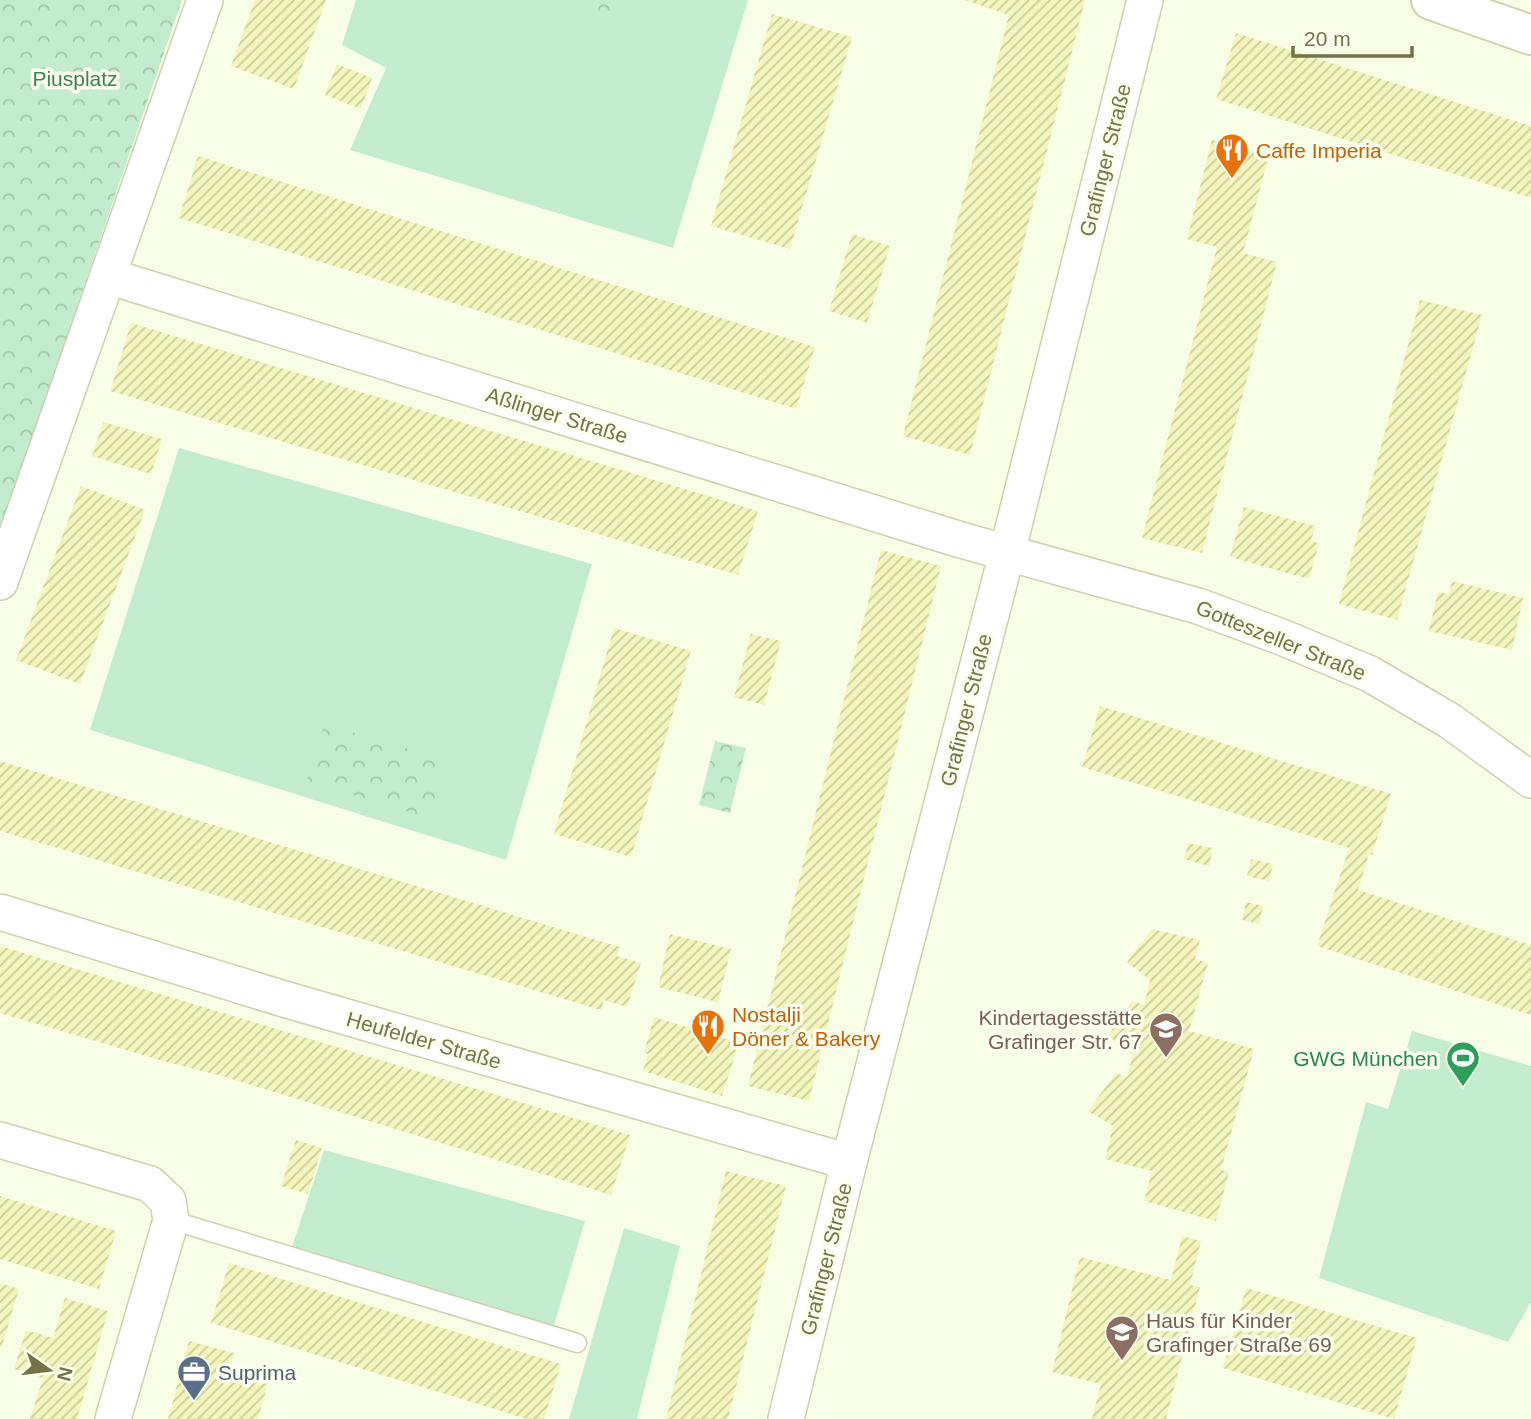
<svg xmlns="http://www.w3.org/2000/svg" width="1531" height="1419" font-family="Helvetica,sans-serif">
<defs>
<pattern id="park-crowns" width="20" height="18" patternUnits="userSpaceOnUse" patternTransform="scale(1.75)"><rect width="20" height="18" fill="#c3eccc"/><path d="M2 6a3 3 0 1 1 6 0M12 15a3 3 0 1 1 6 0" fill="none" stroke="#a3c4a7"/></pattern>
<pattern id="building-hatch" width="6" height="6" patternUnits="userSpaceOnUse" patternTransform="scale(1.75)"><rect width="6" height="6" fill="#f3f5bc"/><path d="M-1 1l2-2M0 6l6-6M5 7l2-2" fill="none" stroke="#c9cb9b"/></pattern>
</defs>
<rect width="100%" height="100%" fill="#f8fee6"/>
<g fill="#c3eccc">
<path d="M356,0H748L673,248L350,150L386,68L342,45Z"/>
<path d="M179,448L592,564L506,860L90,730Z"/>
<path d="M1412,1031L1531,1066V1302L1508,1342L1319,1278L1366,1102L1388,1109Z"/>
<path d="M324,1150L585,1221L549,1342L286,1265Z"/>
<path d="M624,1228L680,1246L637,1419H569Z"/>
</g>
<g fill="url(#park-crowns)">
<path d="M0,0H182L0,532Z"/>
<path d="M563,0H635L629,20Z"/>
<path d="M324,724L446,760L429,818L307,781Z"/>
<path d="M715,741L746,748L730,813L699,805Z"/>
</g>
<g fill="url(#building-hatch)">
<path d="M255,0H326L294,89L231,66Z"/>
<path d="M965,0H1085L970,455L903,436L1009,15Z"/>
<path d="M772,14L852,37L790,249L711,226Z"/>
<path d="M1236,33L1531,126V198L1216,99Z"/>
<path d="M337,64L372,78L361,109L325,95Z"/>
<path d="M1212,140L1269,155L1243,253L1277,262L1202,553L1142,538L1217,247L1187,239Z"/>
<path d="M198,156L815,347L796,409L179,218Z"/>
<path d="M852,234L890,246L867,323L829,311Z"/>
<path d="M1420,300L1482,315L1397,620L1339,604Z"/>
<path d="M131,323L758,511L738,575L110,391Z"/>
<path d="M103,422L162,439L151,474L92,456Z"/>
<path d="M81,486L145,510L80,684L16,660Z"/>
<path d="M1244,507L1315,526L1311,541L1319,543L1309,579L1230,557Z"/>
<path d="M881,550L941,566L809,1101L748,1086Z"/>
<path d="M1452,581L1523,598L1512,650L1429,631L1438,592L1449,594Z"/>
<path d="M614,628L691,651L631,857L554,834Z"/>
<path d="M751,634L781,641L764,705L734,697Z"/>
<path d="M1100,706L1391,794L1372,855L1369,854L1358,890L1531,945V1015L1317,946L1349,848L1082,767Z"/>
<path d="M0,761L620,947L617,956L641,963L627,1007L604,1000L601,1010L0,831Z"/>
<path d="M1188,843L1213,848L1209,866L1184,859Z"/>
<path d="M1251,859L1273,864L1269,881L1247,876Z"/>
<path d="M1246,902L1263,906L1259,924L1242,920Z"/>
<path d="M1152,929L1200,940L1195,959L1208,963L1189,1031L1254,1049L1221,1170L1229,1172L1216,1221L1144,1201L1152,1171L1105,1159L1113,1126L1088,1111L1116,1073L1127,1077L1133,1054L1108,1036L1132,1001L1144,1005L1150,980L1127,962Z"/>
<path d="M670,934L731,949L718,1002L658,987Z"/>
<path d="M0,946L630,1135L611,1195L222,1076L163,1061L0,1013Z"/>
<path d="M654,1017L739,1043L722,1096L643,1071L648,1054L644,1053Z"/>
<path d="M296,1140L322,1148L308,1194L281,1186Z"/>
<path d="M726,1171L786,1186L728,1419H666Z"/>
<path d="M0,1196L116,1231L99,1289L0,1259Z"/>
<path d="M1182,1236L1201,1241L1190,1285L1200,1287L1166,1419H1092L1101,1384L1052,1372L1080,1257L1171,1280Z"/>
<path d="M229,1263L561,1364L544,1419H527L211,1323Z"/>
<path d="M0,1283L19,1289L1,1349H0Z"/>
<path d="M1246,1288L1417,1338L1394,1419L1223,1368Z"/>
<path d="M65,1298L108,1311L77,1419H30L43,1378L14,1369L26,1330L53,1338Z"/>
<path d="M189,1341L234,1353L228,1371L268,1382L258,1419H168Z"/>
</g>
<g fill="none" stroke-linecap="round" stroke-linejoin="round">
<g stroke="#cdd0ab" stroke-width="21">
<path id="lane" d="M171,1220L577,1343"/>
</g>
<g stroke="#cdd0ab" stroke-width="38">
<g id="street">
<path d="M108,276L961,540L1198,606L1284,638L1370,674L1450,721L1531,780"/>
<path d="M0,582L205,0"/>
<path d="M0,912L284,999L849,1162"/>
<path d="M0,1140L150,1184L168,1201L171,1220L113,1419"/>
<path d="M786,1419L849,1162L1007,553L1145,0"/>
</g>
</g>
<g stroke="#d0d3a8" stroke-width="42">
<path id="secondary" d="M1431,0L1531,35"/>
</g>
<use href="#lane" stroke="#fff" stroke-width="18"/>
<use href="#street" stroke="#fff" stroke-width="35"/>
<use href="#secondary" stroke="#fff" stroke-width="38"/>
</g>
<defs>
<g id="restaurant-pin" transform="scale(1.75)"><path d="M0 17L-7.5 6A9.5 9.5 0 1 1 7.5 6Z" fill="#e8710a" stroke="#fbffed"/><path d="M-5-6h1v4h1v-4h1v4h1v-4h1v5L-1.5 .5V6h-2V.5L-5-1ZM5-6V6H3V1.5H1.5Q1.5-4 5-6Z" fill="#fff"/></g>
<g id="school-pin" transform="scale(1.75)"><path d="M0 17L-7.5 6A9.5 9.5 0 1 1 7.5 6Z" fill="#8d6e63" stroke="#fbffed"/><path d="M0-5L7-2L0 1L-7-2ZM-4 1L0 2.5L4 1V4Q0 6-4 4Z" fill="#fff"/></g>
<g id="stadium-pin" transform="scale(1.75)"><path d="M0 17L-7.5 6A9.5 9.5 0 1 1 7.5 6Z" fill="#2e9e5b" stroke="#fbffed"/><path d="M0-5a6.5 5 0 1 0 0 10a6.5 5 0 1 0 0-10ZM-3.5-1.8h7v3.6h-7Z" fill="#fff"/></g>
<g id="office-pin" transform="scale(1.75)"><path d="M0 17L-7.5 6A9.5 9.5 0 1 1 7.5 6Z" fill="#5c6f8a" stroke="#fbffed"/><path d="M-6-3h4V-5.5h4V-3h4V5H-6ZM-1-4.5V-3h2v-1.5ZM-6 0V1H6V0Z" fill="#fff"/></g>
</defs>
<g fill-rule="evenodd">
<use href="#restaurant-pin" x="1232" y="150"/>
<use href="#restaurant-pin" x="708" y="1026"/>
<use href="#school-pin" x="1166" y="1029"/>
<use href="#stadium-pin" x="1463" y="1058"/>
<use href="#school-pin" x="1122" y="1332"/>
<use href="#office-pin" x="194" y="1372"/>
</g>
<g text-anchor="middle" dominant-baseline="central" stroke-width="7" stroke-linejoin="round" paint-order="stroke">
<g font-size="21" fill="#408055" stroke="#fbffed">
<text x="75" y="78">Piusplatz</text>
</g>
<g font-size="21" fill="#c56008" stroke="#fbffed" text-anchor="start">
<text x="1256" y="150">Caffe Imperia</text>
<text x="732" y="1014">Nostalji<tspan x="732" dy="24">Döner &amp; Bakery</tspan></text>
</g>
<g font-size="21" fill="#747346" stroke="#fbffed">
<text transform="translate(1105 160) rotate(-76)">Grafinger Straße</text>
<text transform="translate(557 415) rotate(17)">Aßlinger Straße</text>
<text transform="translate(1281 640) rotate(22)">Gotteszeller Straße</text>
<text transform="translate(966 710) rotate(-76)">Grafinger Straße</text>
<text transform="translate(424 1040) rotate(16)">Heufelder Straße</text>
<text transform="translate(826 1259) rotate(-76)">Grafinger Straße</text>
</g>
<g font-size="21" fill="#785e54" stroke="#fbffed" text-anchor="end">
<text x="1142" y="1017">Kindertagesstätte<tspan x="1142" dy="24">Grafinger Str. 67</tspan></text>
<text x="1146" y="1320" text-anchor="start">Haus für Kinder<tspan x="1146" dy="24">Grafinger Straße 69</tspan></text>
</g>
<g font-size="21" fill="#27864d" stroke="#fbffed" text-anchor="end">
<text x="1438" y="1058">GWG München</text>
</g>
<g font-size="21" fill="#4e5e75" stroke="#fbffed" text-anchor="start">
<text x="218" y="1372">Suprima</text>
</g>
</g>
<g transform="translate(49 1370) rotate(104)" stroke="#fbffed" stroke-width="5" paint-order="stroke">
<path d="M0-5L12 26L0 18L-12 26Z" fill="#747346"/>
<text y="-10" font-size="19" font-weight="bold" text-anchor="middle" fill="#747346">N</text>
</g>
<path d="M1293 46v10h119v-10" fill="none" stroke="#747346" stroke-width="3.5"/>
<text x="1304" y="46" font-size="21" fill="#747346" stroke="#fbffed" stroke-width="5" paint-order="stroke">20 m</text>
</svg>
